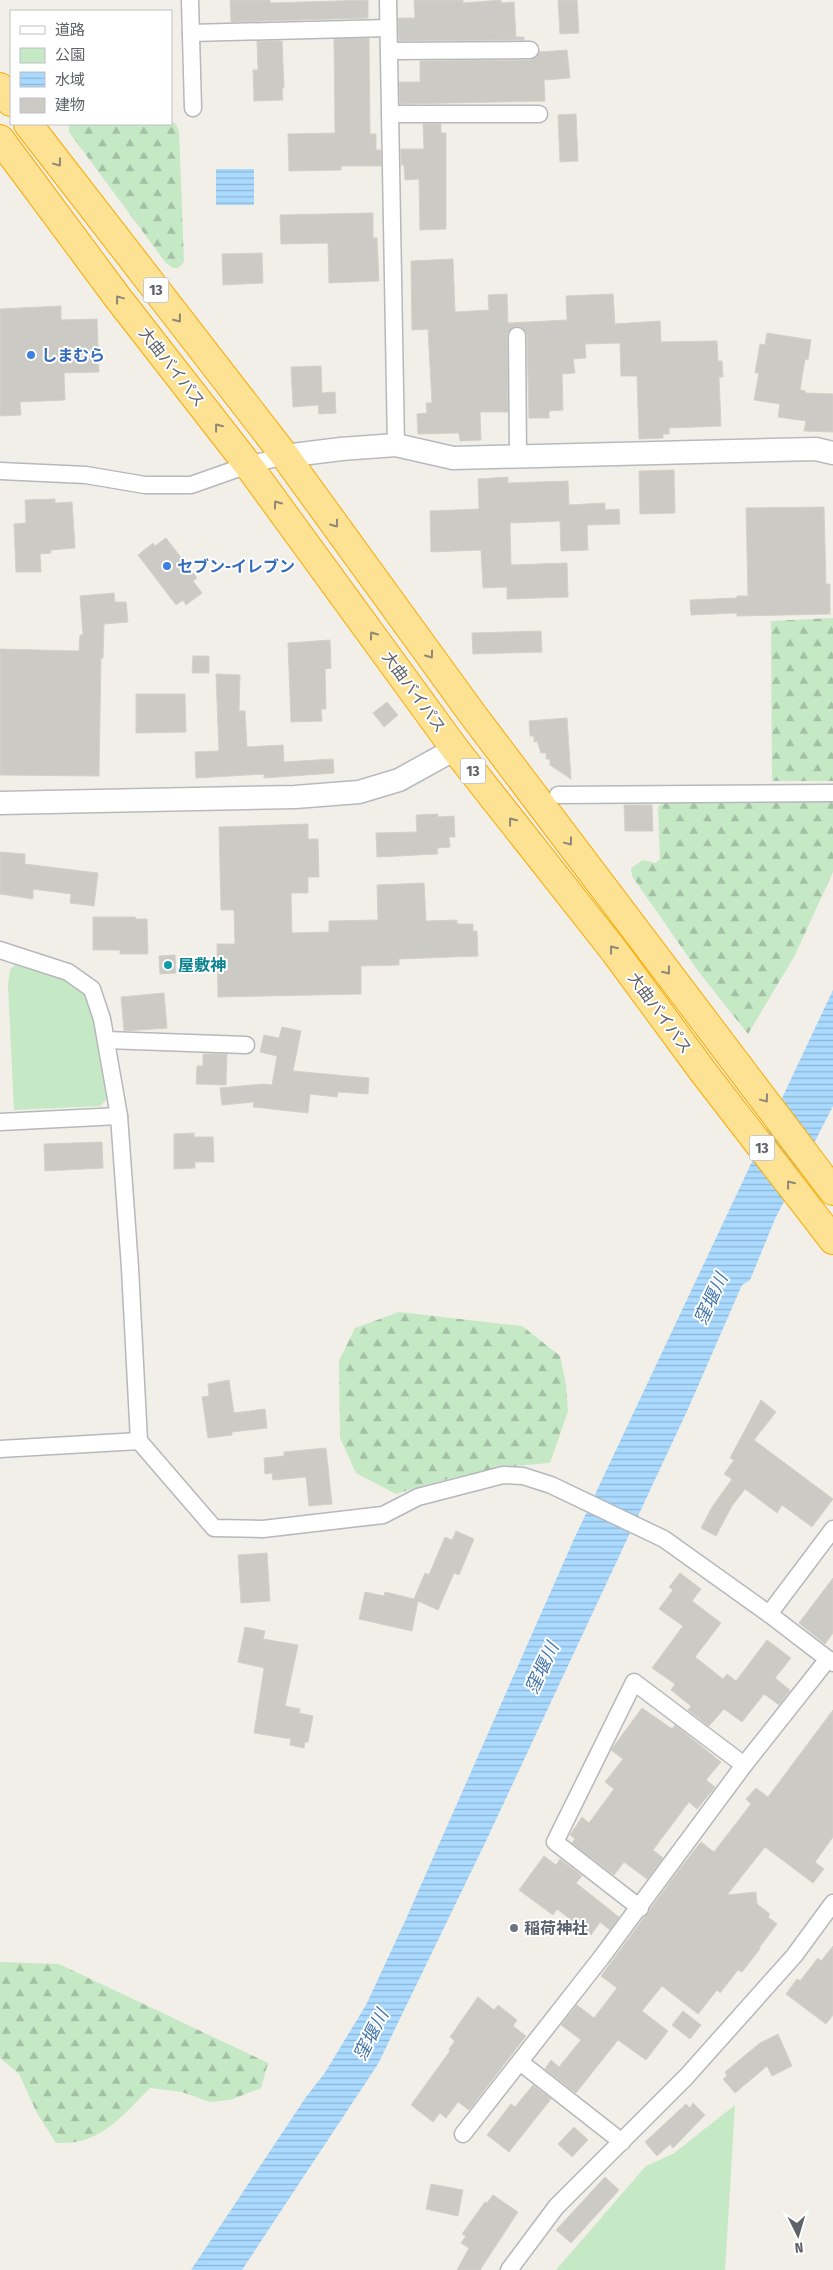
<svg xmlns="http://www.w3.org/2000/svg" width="833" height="2270" font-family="'Fira Sans Condensed','Noto Sans JP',sans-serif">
<defs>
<pattern id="forest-firs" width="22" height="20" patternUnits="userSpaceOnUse" patternTransform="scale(1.25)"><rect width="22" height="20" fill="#c5e8c5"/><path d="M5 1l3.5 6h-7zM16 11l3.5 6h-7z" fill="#a3c0a4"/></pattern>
<pattern id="water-rules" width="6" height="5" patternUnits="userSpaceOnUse" patternTransform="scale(1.25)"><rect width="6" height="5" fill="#aadaff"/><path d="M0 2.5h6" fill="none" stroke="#8eb4d2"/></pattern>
</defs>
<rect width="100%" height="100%" fill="#f1efe8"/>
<g fill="#c5e8c5">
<path d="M15,965L61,978L83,989L98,1026L107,1092L106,1100L100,1106L14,1110L8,985L10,970Z"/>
<path d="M735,2105L725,2270H556L646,2166L673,2154Z"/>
</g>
<g fill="url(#forest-firs)">
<path d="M171,121L176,124L179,132L184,262L178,268H173L166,263L69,132V124H171Z"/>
<path d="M833,618V781H772L771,621Z"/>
<path d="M833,799V872L795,955L748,1034L698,971L632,876L631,868L643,860L656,863L660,859L658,807L665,801Z"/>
<path d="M399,1312L522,1326L560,1356L566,1384L568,1411L550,1463C498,1466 445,1478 396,1494L356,1473L340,1438L339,1361L355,1328Z"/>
<path d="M0,1962L59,1964L268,2063L261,2088L230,2100L210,2102L182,2092L150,2088C121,2117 101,2145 56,2143L37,2113L19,2074L0,2058Z"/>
</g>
<g fill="url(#water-rules)">
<rect x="216" y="169" width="38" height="36"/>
<path d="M833,990V1106L775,1219L750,1280L742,1285L688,1409L486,1841L378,2064L242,2270H191L306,2097L324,2074L366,2005L406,1919L574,1539Z"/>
</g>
<g fill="#cccac5" stroke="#d6d1c6">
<path d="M230,0H270V3L368,0V18L231,22Z"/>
<path d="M414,0H463V3L501,0V3L514,2L516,37H524V40L399,41L398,18H415Z"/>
<path d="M558,0H577L579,33L560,34Z"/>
<path d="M369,38L370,134H376V150H381V166H341V170L289,171L288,134L335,133L334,39Z"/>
<path d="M257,41H282L284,88H282L283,100L254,101L253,70H258Z"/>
<path d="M567,50L570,78L544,80L545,101L400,104L399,82H420V61L530,60L535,58L539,52Z"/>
<path d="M576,114L578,161L560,162L558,115Z"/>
<path d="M423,124H441V133H446V229L420,230L419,179L405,180L404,165H401V149H424Z"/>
<path d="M373,213V238H377L379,281L329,283L328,243L281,244L280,215Z"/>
<path d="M262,253L263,283L223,285L222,254Z"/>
<path d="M453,259L455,312L489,310L488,295L507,294L508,323L567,320L566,296L613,294L615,324L660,321L661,342L717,341L718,361H722L723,377H719L721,426L669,428V434H663V438L639,439L637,376H621L620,343L585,344L586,358L573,359L575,373L562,374L563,410L549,411V418H529L527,335L522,328L516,326L509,331L507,336L508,412H480L481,440L460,441L459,433L418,434L417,414L427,413L426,403H432L428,329L412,330L411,261Z"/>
<path d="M61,306V320L97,319L99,372L64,373L65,400L20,402L21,415L0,416V309Z"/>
<path d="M767,333L811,340L808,360L805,359L800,390L805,391V393L833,394V432L804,431L806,421L778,417L780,404L754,400L759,373H755L760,344L765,345Z"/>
<path d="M321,366L322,393L335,392L336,413L319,414L318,405L293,407L291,367Z"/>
<path d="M674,470L675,513L640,514L639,471Z"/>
<path d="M508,477V483L568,481L569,505L605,503V510L619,509L620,524L587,525L588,550L561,551L560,521L510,523L511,565L567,563L568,597L507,599V587L483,588L481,550L431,552L430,511L479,509L478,479Z"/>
<path d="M55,499V503L72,502L75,548L51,550V553L40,554L41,572H16L14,524L26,523L25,500Z"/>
<path d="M824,507L826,584H830V614L737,616V613L691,615L690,600L737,598V596H748L746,508Z"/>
<path d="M166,538L197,578L193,581L202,593L186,605L183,600L176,605L138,555L153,543L155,546Z"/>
<path d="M114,593L115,602H126L128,622L104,624L103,658H101L99,776L0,775V649L79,651L80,635H83L80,596Z"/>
<path d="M541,631L542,652L473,654L472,633Z"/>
<path d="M330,640L331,668L325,669L326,709H321L322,721L291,722L288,643Z"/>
<path d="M193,656H209V673H192Z"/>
<path d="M216,674L240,675L239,711H245L247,747L283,745L284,762L333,759L334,773L264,778V774L196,778L195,752L219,751Z"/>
<path d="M136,694H185L186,732L136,733Z"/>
<path d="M387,702L398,715L384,727L373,713Z"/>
<path d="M567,718L571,779L550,765V759H546V753H541L537,741L534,742V736H530L529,721Z"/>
<path d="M624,805H652L653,831H625Z"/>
<path d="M438,814V817L454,816L455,837H449L450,847L437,848L438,854L377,857L376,833L417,832L416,815Z"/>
<path d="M308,824V839H318L319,877H308V893H291L292,933L329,932V921L378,920L377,885L424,883L426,921L457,920V924H473V931H477L478,956L399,959V965L361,966V994L218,997L217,944H235L234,910H221L219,827Z"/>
<path d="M0,852L25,854V864L98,873L94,906L70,903L71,894L33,889V899L0,894Z"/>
<path d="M93,917H135L136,919H147L148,954H120V950H93Z"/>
<path d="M175,955L176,973L160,974L159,956Z"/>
<path d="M164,993L167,1028L124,1031L121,997Z"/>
<path d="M282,1027L301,1031L293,1071L369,1078L368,1094L338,1092L337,1097L310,1094L308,1113L253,1107L254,1102L222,1105L220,1088L262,1084L272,1085L277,1056L260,1052L264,1035L279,1038Z"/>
<path d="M203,1054H227L226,1085L196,1084L197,1066H203Z"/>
<path d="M194,1133V1137H213L214,1162H195V1168L174,1169V1134Z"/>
<path d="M102,1142L103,1168L45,1171L44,1144Z"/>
<path d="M229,1380L234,1413L265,1409L267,1428L232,1432V1435L208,1438L202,1397L209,1396L208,1384Z"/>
<path d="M761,1400L776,1412L754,1440L833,1499L812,1527L782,1505L777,1513L745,1489L732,1506L716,1536L701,1528L712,1507L732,1479L724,1474L734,1460L730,1458Z"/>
<path d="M326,1448L332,1504L309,1506L306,1477L273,1480L272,1473L265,1474L264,1458L284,1456V1452Z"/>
<path d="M456,1531L474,1539L459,1575L454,1573L438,1610L418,1601L412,1631L359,1619L365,1592L384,1596L385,1592L414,1599L425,1573L429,1575L445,1537L452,1540Z"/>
<path d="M267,1553L270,1601L241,1603L238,1555Z"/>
<path d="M680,1573L701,1589L692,1601L721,1623L695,1657L723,1679L727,1674L736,1681L767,1640L791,1658L775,1678L790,1690L779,1705L764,1694L742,1722L724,1709L709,1726L688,1710L691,1706L671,1690L675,1684L652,1668L683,1626L659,1609L673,1590L669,1587Z"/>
<path d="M833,1578V1633L825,1644L799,1623Z"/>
<path d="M245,1627L265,1631L263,1639L298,1645L285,1706L300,1709L299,1713L313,1716L308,1742H305L304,1748L290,1745L291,1739L254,1733L264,1668L238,1662Z"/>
<path d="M642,1708L672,1729L675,1725L721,1762L706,1780L715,1787L697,1809L689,1802L653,1850L663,1858L647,1879L624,1862L614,1875L572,1843L575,1839L570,1835L582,1817L589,1823L614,1789L605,1782L623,1759L611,1750Z"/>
<path d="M833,1710V1837L815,1862L824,1869L813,1883L765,1847L727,1895L756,1892L757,1904L770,1914L768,1917L777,1924L759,1948L760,1949L742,1972L738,1970L720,1993L717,1990L698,2014L662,1986L642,2011L668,2031L646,2060L618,2040L576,2093L545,2069L551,2060L559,2067L581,2040L561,2025L577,2005L594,2018L617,1988L601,1976L679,1870L701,1842L714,1852L751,1804L746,1799L756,1788L768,1797Z"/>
<path d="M544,1856L556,1865L560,1859L582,1876L576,1883L619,1917L610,1930L600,1922L591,1935L557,1909L553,1915L519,1890Z"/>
<path d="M833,1946V2015L826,2024L786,1994L797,1979L800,1981L818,1958L821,1961Z"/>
<path d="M478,1997L494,2010L498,2005L517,2020L513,2026L526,2036L469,2110L458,2102L446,2118L440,2113L433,2122L411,2105L450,2051L449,2049L455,2041L450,2037Z"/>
<path d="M683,2011L701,2025L690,2039L672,2025Z"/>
<path d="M778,2034L792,2066L772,2076L767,2066L735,2093L723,2079L727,2076L725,2072L760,2043Z"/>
<path d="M533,2085L551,2099L509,2152L487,2135L511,2104L515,2107Z"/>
<path d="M693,2103L705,2115L673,2148L670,2144L657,2156L645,2142L686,2104L690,2108Z"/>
<path d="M574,2127L588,2140L572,2157L558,2144Z"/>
<path d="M605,2177L619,2190L571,2243L556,2230Z"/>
<path d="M431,2184L463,2190L458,2216L426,2209Z"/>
<path d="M493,2195L518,2212L480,2270H457L469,2248L461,2243L466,2236L462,2234L485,2202L487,2203Z"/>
</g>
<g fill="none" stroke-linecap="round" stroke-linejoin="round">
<g stroke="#b5b8bc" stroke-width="19">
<g id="street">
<path d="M190,0L193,108"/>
<path d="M388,0L396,445"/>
<path d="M191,33L388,28"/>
<path d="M389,51L530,50"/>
<path d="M390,114H539"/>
<path d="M517,336L518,456"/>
<path d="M0,471L86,475L145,485H191L248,465L285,456"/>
<path d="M558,795L833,793"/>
<path d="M0,950L68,972L92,989L102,1019L119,1116L130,1268L139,1441L214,1528L263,1529L383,1515L418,1497L503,1475L523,1476L551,1485L664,1539L769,1614L833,1663"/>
<path d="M106,1040L246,1045"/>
<path d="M0,1122L119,1116"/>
<path d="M0,1449L139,1441"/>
<path d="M769,1614L833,1529"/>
<path d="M640,1908L555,1842L634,1682L744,1765"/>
<path d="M520,2062L622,2142"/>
<path d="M463,2134L601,1958L744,1765L828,1659"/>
<path d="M509,2270L556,2207L686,2077L794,1956L833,1903"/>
</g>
</g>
<g stroke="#b6babf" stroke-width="25">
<g id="secondary">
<path d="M285,456L341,449L396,445L453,458L816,449L833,453"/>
<path d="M0,803L295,797L359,792L399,780L455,749"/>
</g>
</g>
<g stroke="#f9ab00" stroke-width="30">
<g id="highway">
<path d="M0,87L11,102"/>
<path d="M28,124L285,456L473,715L833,1191"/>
<path d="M0,139L118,298L248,465L455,749L615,952L704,1073L833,1240"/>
</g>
</g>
<use href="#street" stroke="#fff" stroke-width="16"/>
<use href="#secondary" stroke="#fff" stroke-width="22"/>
<use href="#highway" stroke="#fde293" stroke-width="28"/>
</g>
<defs><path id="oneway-chevron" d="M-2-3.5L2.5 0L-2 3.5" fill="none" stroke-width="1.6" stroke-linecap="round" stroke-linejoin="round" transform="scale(1.25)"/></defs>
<g stroke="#8e8975">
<use href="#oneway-chevron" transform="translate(58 163) rotate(53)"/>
<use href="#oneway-chevron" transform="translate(119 299) rotate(-127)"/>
<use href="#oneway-chevron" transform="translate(178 319) rotate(52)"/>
<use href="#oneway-chevron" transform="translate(218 427) rotate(-128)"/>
<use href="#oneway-chevron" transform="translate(277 504) rotate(-126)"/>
<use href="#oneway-chevron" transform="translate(335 524) rotate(54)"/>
<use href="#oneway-chevron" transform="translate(373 635) rotate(-126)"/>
<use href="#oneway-chevron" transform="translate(430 655) rotate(54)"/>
<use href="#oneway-chevron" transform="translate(512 821) rotate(-128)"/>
<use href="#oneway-chevron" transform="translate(569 842) rotate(53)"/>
<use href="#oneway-chevron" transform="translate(613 949) rotate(-128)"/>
<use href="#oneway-chevron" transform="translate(667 971) rotate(52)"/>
<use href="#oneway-chevron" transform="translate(765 1099) rotate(53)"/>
<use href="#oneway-chevron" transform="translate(790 1184) rotate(-128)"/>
</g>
<g fill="#3f7fe0" stroke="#fff" stroke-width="2">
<circle cx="31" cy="355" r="5"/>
<circle cx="167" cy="566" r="5"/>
</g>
<circle fill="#0f9aa8" stroke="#fff" stroke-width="2" cx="168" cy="965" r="5"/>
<circle fill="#6b7280" stroke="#fff" stroke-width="2" cx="514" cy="1928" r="5"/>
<g text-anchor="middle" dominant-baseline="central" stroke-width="4" stroke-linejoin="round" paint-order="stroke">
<g fill="#fff" stroke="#8f9295" stroke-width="1">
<rect x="143.5" y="277.5" width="25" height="25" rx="4"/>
<rect x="460.5" y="758.5" width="25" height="25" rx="4"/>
<rect x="749.5" y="1135.5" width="25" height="25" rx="4"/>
</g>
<g font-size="15" font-weight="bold" fill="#5f6368">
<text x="156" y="290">13</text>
<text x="473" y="771">13</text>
<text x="762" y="1148">13</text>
</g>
<g font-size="16" font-weight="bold" fill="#366cbe" stroke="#fff" text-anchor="start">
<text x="41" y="355">しまむら</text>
<text x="177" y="566">セブン-イレブン</text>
</g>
<g font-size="16" fill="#5f6368" stroke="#fff">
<text transform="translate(172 367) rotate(52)">大曲バイパス</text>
<text transform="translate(414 692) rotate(54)">大曲バイパス</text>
<text transform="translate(660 1013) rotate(54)">大曲バイパス</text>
</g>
<g font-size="16" font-weight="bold" fill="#0d838f" stroke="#fff" text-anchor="start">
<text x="178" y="965">屋敷神</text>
</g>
<g font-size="16" font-weight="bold" fill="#5b616d" stroke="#fff" text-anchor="start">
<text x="524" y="1928">稲荷神社</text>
</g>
<g font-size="18" font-style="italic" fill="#4174aa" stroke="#fff">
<text transform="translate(711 1299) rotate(-65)">窪堰川</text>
<text transform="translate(542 1668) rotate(-65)">窪堰川</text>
<text transform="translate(371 2035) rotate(-63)">窪堰川</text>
</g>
</g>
<rect x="10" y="10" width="162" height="115" fill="#ffffff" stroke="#bfc1c3"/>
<rect x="20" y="26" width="25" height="8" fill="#ffffff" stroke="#bfc1c3"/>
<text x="55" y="35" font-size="15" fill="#5f6368">道路</text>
<rect x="20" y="48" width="25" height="15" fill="#c5e8c5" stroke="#bfc1c3"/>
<text x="55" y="60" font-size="15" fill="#5f6368">公園</text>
<rect x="20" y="72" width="25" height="15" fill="url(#water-rules)" stroke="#bfc1c3"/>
<text x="55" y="85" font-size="15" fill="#5f6368">水域</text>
<rect x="20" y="98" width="25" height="15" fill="#cccac5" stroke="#bfc1c3"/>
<text x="55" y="110" font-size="15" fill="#5f6368">建物</text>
<g transform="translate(798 2235) rotate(175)" stroke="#ffffff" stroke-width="4" paint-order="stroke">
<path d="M0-4L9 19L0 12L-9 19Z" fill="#5f6368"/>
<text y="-8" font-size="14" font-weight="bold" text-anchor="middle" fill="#5f6368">N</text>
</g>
</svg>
